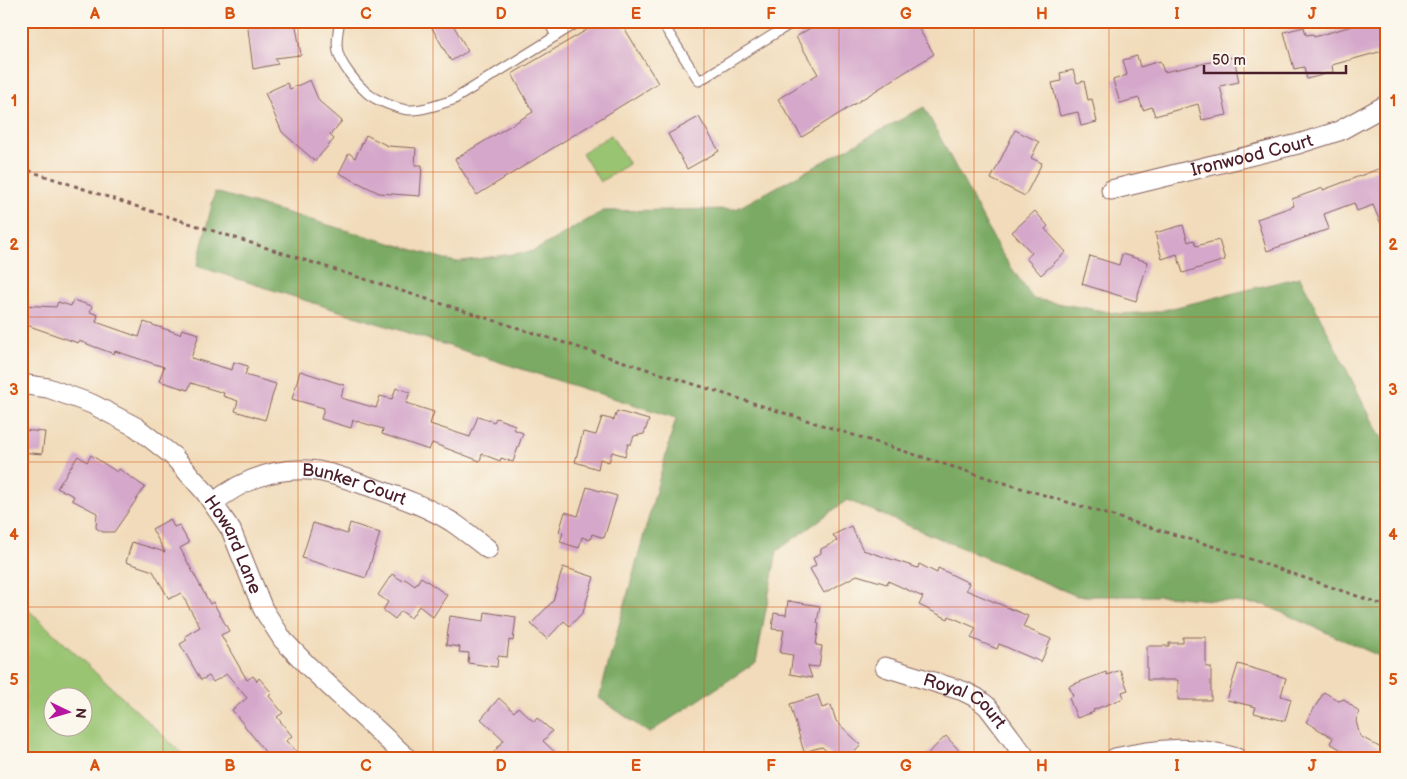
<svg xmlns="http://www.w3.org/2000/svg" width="1407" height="779" font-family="'Balsamiq Sans',sans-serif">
<rect width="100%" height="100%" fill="#fbf7ec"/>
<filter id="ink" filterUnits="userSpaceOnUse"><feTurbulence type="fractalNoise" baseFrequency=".02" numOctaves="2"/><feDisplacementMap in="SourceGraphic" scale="10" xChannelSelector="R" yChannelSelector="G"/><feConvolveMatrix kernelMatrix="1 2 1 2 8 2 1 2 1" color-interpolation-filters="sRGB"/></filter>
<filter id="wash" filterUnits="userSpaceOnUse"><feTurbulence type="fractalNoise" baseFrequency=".0096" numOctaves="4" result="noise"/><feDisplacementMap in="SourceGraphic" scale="20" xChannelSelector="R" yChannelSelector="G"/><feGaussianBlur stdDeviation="1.12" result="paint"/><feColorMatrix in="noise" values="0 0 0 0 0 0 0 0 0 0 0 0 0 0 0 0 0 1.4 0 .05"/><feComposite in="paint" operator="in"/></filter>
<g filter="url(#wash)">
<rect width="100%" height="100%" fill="#f1dbba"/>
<g fill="#99c572" stroke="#72724e" fill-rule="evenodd">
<path d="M611,135L629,164L600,182L582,153Z"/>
<path d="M21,603L187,758H21ZM52,696H82V726H52Z"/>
</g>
<path fill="#7aaa64" stroke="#626448" d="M924,107L1000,251L1033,299L1121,314L1156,312L1300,277L1378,432L1386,443V659L1265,605L1168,596H1077L847,500L777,551L756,662L649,733L599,698L676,418L197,266L215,192L455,262L534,251L603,211L736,209Z"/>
<g id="blocks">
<g fill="#d5a8cb">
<path d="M247,21H295L301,55L275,58L278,64L253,69Z"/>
<path d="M428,21H451L468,51L451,61Z"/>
<path d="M602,21H620L658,83L477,195L455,159L533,112L512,74Z"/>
<path d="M821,21H914L934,54L802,137L778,99L818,74L796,37Z"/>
<path d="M1350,21H1386V50L1332,65L1333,72L1307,79L1304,67L1294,69L1284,32L1304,27L1306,35L1313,34L1314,37L1352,26Z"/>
<path d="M1137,56L1140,67L1160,61L1164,72L1234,57L1239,82L1220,86L1227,115L1202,120L1198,104L1155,116L1152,107L1143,110L1139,98L1120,103L1113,80L1127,75L1123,60Z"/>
<path d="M1073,70L1077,83L1084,81L1088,100L1092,99L1097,122L1081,126L1078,112L1060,116L1052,83L1061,81L1060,73Z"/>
<path d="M310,80L319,101L342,121L330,135L334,139L315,161L282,132L265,93L287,83L290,89Z"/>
<path d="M699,117L719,151L687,169L668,134Z"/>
<path d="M1015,130L1039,142L1031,158L1042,163L1025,196L991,179Z"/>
<path d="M366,135L388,146L416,148L415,165H422L420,196L379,193L339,173L349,153L355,158Z"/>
<path d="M1386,166V236L1373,205L1357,211L1354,203L1324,214L1329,229L1267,251L1257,219L1294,206L1292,199L1323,188V190Z"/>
<path d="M1035,211L1048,226L1045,229L1066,252L1041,275L1026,258L1032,253L1012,232Z"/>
<path d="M1183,225L1188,242L1194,240L1196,246L1219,240L1225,260L1183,273L1177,254L1162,259L1155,233Z"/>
<path d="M1122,254L1148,262L1136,301L1082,284L1090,256L1119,265Z"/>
<path d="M73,300L92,306L90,312L98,315L96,322L139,337L144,322L180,334L182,329L199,334L191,358L232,370L234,362L248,366L245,375L276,384L265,420L235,411L238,401L223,396L224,393L191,383L188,390L159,381L164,367L115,351L114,354L79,341L78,343L21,323V305L56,307L58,302L71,306Z"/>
<path d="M300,371L344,385L341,398L376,408L380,396L392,399L396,388L410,392L406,403L434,412L430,424L470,437L478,416L494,422L496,418L515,425L513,429L523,433L513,462L501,458L500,461L482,454L480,461L432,443L429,450L382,434L383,429L353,420L351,428L321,419L324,408L292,399Z"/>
<path d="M617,411L649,420L644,434L634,436L631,444H628L625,456L612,452L609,462L600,459L598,469L575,462L583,432L596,435L602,417L614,420Z"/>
<path d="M21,430L45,432L42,454L21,452Z"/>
<path d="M91,455L117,472L119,469L145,487L114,532H103L96,528L97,513L72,500L74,496L57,488L78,456L87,462Z"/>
<path d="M587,487L617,496L604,538L592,534L590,540L582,537L579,548L560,542L563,533L559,532L565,512L578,516Z"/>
<path d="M170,519L174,527L179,525L189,543L180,548L210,604L213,602L229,631L221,635L247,680L253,676L257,681L259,678L272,693L269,696L283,713L277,717L292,736L286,741L304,758H270L232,710L247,698L227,674L213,682L209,676L201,680L180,644L187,640L185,636L200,627L181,593L169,599L153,571L126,562L132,542L165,552L152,529Z"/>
<path d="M313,523L347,534L350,523L380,533L366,578L302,558Z"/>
<path d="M851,526L863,550L918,568L919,564L937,573L938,568L969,583L966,590L1028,616L1023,627L1051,639L1041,662L999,644L997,649L971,638L976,628L949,616L948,619L919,605L923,597L888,581L887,584L857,575L824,593L810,569L816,565L813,558L821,553V549L837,541L833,535Z"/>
<path d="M563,567L594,577L583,612L570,626L564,621L547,639L531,624L553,601Z"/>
<path d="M392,574L403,581L405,579L415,586L421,577L447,595L433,617L419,606L411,618L401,611L395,619L383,610L388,602L378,595Z"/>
<path d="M788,601L820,606L817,623L819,624L816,645L822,646L819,667L808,666L812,678L790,674L793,655L780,653L784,630L772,629L774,613L786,615Z"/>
<path d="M485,612L516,617L513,641L509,640L507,657L498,656L497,667L468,663L469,653L459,652L460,647L446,645L450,616L484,621Z"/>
<path d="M1183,637H1206V667H1211V700H1178V680H1147V646H1169V643H1183Z"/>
<path d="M1238,664L1286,678L1281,696L1291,699L1285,721L1254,713L1256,707L1227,700Z"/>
<path d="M1120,670L1128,690L1122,692L1124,698L1093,710L1094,712L1077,718L1069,698L1073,696L1069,686L1106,672L1107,675Z"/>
<path d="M1324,692L1339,701L1344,699L1359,712L1356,721L1360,736L1386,751V758H1360L1350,752L1348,754L1330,743L1333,738L1306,722Z"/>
<path d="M818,695L822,708L831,705L836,721L861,745L849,758H834L822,747L804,752L790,704Z"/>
<path d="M499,698L514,712L518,707L534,722L537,718L552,731L543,741L561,758H489L504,740L481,719Z"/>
<path d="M946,736L966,758H923Z"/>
</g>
</g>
</g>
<g filter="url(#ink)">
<use href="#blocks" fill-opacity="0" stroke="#84615d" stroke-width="1"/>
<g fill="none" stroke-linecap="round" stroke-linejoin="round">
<g stroke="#84615d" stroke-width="11">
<g id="lane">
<path d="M340,21C338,30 336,43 338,52C341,65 357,84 366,92C374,100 402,111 412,110C426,110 440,104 453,100L580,21"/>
<path d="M548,21L556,36"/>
<path d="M661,21L699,81L795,21"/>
</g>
</g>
<g stroke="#84615d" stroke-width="21">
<g id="street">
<path id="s1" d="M1111,190L1298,144L1339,131L1386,105"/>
<path id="s2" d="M21,384L48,388L92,404L136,427L173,456L205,492L231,530L263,609L283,640L308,666L407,758"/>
<path id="s3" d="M213,503C241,481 271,468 308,470C329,471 351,481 371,487C399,497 426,506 452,522C464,530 476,540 488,549"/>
<path id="s4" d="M885,667L963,691L977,698L987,706L997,719L1026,758"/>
<path d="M1115,758C1158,748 1193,745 1237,758"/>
</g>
</g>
<path stroke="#84615d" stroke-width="3" stroke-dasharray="4 4" stroke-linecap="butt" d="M21,168L129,204L988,478L1215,547L1386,606"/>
<use href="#lane" stroke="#fff" stroke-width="9"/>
<use href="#street" stroke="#fff" stroke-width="19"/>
</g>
</g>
<path fill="none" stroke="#d8530f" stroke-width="1" stroke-opacity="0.55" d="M163,21V758M298,21V758M433,21V758M568,21V758M704,21V758M839,21V758M974,21V758M1109,21V758M1244,21V758M21,172H1386M21,317H1386M21,462H1386M21,607H1386"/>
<g text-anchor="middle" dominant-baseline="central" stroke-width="4.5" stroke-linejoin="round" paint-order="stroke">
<g font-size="18" fill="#4a1f2b" stroke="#fbf7ec">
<text stroke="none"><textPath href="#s1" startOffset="145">Ironwood Court</textPath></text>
<text stroke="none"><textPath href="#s3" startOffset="151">Bunker Court</textPath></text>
<text stroke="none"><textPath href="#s2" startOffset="279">Howard Lane</textPath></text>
<text stroke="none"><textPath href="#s4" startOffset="88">Royal Court</textPath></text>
</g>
</g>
<rect width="1407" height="779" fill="none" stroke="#fbf7ec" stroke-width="55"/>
<g transform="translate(68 712) rotate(95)"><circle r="24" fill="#fbf7ec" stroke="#b4a19f"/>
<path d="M0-4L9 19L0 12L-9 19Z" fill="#b5179e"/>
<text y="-8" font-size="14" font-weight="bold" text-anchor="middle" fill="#4a1f2b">N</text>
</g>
<path d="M1204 65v8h142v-8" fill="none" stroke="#4a1f2b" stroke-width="2.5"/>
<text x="1212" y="65" font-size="15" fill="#4a1f2b" stroke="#fbf7ec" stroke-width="4" paint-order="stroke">50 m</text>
<rect x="28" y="28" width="1352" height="724" fill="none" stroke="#d8530f" stroke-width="2"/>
<g font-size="16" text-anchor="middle" font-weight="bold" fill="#d8530f">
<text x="95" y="19">A</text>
<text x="230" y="19">B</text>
<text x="366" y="19">C</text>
<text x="501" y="19">D</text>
<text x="636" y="19">E</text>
<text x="771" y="19">F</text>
<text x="906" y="19">G</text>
<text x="1042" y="19">H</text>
<text x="1177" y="19">I</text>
<text x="1312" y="19">J</text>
<text x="14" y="106">1</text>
<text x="1393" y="106">1</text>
<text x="14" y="250">2</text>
<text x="1393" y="250">2</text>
<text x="14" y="395">3</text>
<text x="1393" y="395">3</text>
<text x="14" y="540">4</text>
<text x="1393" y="540">4</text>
<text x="14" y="685">5</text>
<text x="1393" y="685">5</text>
<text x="95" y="771">A</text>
<text x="230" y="771">B</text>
<text x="366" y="771">C</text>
<text x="501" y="771">D</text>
<text x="636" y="771">E</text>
<text x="771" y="771">F</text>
<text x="906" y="771">G</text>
<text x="1042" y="771">H</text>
<text x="1177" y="771">I</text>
<text x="1312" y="771">J</text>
</g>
</svg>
